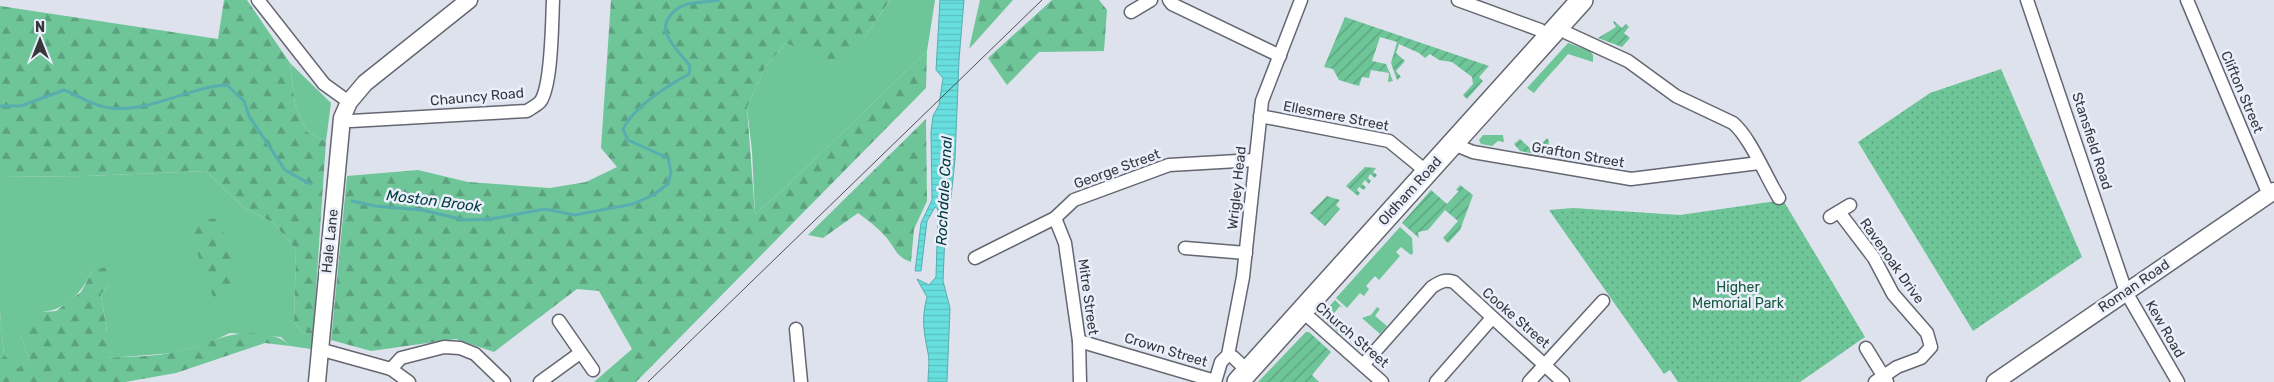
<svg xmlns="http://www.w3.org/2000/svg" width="2274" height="382" font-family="Rubik,sans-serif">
<defs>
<pattern id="forest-firs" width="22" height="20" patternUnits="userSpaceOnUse" patternTransform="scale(1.25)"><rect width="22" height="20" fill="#6ec598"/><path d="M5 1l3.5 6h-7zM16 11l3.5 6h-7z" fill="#5ba17d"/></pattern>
<pattern id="park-dots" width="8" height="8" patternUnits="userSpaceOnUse" patternTransform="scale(1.25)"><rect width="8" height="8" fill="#6ec598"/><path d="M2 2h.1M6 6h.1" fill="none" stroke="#5ba17d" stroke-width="1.8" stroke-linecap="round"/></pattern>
<pattern id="garden-furrows" width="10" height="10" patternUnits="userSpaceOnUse" patternTransform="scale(1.25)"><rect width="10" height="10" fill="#6ec598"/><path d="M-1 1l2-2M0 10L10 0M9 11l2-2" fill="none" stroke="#5ba17d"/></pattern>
<pattern id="water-rules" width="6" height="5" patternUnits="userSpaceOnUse" patternTransform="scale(1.25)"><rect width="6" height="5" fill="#67dfdf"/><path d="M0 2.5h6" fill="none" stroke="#5ac0c0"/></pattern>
</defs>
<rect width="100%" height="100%" fill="#dee2ed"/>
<g fill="#6ec598">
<path d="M890,0H935L927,51L785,188L755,214L752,151L747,108L765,67L786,43L864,38Z"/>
<path d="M1568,43L1590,51L1593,55V62L1568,54C1558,66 1545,79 1534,93L1527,88Z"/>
<path d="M290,63L331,103L326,141L307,132L295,104Z"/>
<path d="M1483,135H1503L1504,142L1498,141L1492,146L1481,144L1479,140Z"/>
<path d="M206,171L243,207L272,222L296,249L294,322L302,332L313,334L311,349L290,346L281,337L230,333L211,342L175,353L107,358V332L101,294L110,283L93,270C81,292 69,309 42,312L21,337L29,359L18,369L4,355L0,312V177L86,176Z"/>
<path d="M1400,227L1412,238L1413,253L1411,255L1401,247L1396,252L1400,256L1379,280L1375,276L1366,286L1369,289L1364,296L1360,293L1347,308L1336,298Z"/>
<path d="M1335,300L1343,308L1340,306L1330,318L1347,333L1358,321L1344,337L1323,319L1324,312Z"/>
<path d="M1377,307L1380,309L1375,316L1387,326L1380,334L1362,318L1371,315Z"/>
</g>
<g fill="url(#forest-firs)">
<path d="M224,0H247L290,63L295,104L307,132L326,141L313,334L302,332L294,322L296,249L272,222L243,207L206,171L86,176L0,177V6L218,39Z"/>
<path d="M611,0H890L864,38L833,62L786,43L765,67L747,108L755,214L785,188L927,51L926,88L636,382H594L632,349L599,291L577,289L494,352L456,339L371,351L331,340L347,176L418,170L468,182L550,188L586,182L617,167L601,148Z"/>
<path d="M980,0H1013L969,49Z"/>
<path d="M1052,0H1099L1107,10L1104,51L1039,52L1007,85L988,58Z"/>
<path d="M926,119L927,201L914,229L911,262C896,257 896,249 886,237C878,228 868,220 858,213L823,238L808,235Z"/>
<path d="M192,218L219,219L231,257L232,300L215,302L197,252Z"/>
<path d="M112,266L110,283L101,294L107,332V358C129,356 155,357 177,352C212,344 229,328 267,335C277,337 282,338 290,346L265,343L176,373L125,382H0V312L4,355L18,368L29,359L21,337L25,319L42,312L56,311L81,292L93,270Z"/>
</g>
<g fill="url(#park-dots)">
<path d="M2001,69L2082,257L1973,331L1858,142L1930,93Z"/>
<path d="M1783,200L1865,337L1800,382H1678L1670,370L1664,374L1549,210L1573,208L1680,215Z"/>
</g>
<g fill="url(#garden-furrows)">
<path d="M1345,17L1489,66L1479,77L1483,81L1467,99L1463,95L1473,84L1472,77L1452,62L1439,60L1430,54L1425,58L1419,53L1399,44L1396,53L1405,61L1396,71L1401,77L1397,80L1391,63L1397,42L1380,37L1372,61L1386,64L1393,81L1388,82L1389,73L1371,70L1369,78L1362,77L1359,86L1339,80L1333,69L1324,67Z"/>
<path d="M1614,21L1622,28L1626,24L1629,27L1624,33L1630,38L1622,47L1598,38L1616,27L1613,22Z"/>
<path d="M1547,138L1549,141L1547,156L1520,151L1514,144L1520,139L1534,152Z"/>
<path d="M1365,167L1376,168L1373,172L1377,175L1375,178L1370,174L1368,178L1371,181L1369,184L1365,180L1362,184L1366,187L1364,190L1359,187L1357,190L1360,193L1358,196L1346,186Z"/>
<path d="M1460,185L1473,195L1460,230L1448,243L1443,238L1458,221L1445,210L1428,230L1418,232L1419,238L1402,223L1431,190L1447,204L1459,191L1456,190Z"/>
<path d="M1327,196L1340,200L1336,205L1340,209L1325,226L1310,213Z"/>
<path d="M1306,332H1309L1331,352L1312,375L1319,382H1258Z"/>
</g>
<path fill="url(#water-rules)" stroke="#58adae" d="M940,0H964L959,60L955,159L951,198L946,211L943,281L950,308L947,382H928C928,373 930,362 928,353C924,332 921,320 927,297L917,279L929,285L936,277L938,209L935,207L927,221L921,271H915L921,223L932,200L931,132L933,116L939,105L943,78L936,70Z"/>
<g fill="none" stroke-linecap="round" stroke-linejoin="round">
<g stroke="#58adae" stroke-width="3">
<path d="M0,106H21L64,90C80,96 92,106 110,108C150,113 188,87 227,85L244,101L249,116L285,170L310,184"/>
<path d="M352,201L375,206L422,210L465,220L491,219L545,209L575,215L633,204L653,195L668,184L671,172L668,158L628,140L623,129C635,106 667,86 689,74L690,66C683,57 672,46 667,35C661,21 675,7 688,4C698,2 709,2 719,0"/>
</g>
<g stroke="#646771" stroke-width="15">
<g id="minor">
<path d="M258,0L324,84L349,102"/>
<path d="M1169,0L1172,4L1280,56"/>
<path d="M1458,0L1540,30L1548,37"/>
<path d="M2027,0L2126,292L2178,382"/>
<path d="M2187,0L2269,195"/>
<path d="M1131,12L1151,0"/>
<path d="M1558,26L1567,33L1628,61L1676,96L1733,123C1750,137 1766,177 1779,198"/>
<path d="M1260,116L1389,141L1427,172"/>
<path d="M342,118L351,121L527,111C531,108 536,106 540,102C552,87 552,21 553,0"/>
<path d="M1454,142L1463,148L1473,152L1631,179L1759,163"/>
<path d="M1839,212L1874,258L1893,294L1927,333L1931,347L1921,358L1897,367L1875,382"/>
<path d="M1830,217L1850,205"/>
<path d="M1055,218L1065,243L1079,341L1080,382"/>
<path d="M1185,248L1246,253"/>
<path d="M975,258L1055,218L1074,200L1169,165L1255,160"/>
<path d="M1302,311L1382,382"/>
<path d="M559,321L593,370"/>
<path d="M796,329L801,382"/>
<path d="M1079,341L1215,381"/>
<path d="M1866,348L1887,382"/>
<path d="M319,349L391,369L409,382"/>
<path d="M1228,355L1233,357L1248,371"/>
<path d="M1363,365L1432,287C1440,282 1444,279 1454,282L1563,382"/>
<path d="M391,369L401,358L444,347L460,348L475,354L504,382"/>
<path d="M540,382L580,353"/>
<path d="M1215,382L1221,362L1228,355L1243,277L1262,101L1301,0"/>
<path d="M1436,382L1492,318"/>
<path d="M1529,382L1603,301"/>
</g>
</g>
<g stroke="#646771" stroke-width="19">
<g id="tertiary">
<path d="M317,382L342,118L349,102L365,83L469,0"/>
<path d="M1995,382L2274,191"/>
</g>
</g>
<g stroke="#646771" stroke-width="24">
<path id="trunk" d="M1238,382L1582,0"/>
</g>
<use href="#minor" stroke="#fff" stroke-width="12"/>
<use href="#tertiary" stroke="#fff" stroke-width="16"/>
<use href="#trunk" stroke="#fff" stroke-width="21"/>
<path stroke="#4e5055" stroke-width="1" d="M648,382L1042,0"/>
</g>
<g text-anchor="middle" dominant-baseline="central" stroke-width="5" stroke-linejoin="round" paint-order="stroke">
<g font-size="14" fill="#36383c" stroke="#ebeffb">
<text transform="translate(2242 92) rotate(67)">Clifton Street</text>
<text transform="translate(477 97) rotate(-5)">Chauncy Road</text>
<text transform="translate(1336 116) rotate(11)">Ellesmere Street</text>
<text transform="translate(2092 141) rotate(72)">Stansfield Road</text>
<text transform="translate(1578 155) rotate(10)">Grafton Street</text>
<text transform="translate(1117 169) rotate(-20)">George Street</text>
<text transform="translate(1237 188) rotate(-84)">Wrigley Head</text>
<text transform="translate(1410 191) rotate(-48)">Oldham Road</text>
<text transform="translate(330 241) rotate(-84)">Hale Lane</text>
<text transform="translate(1892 261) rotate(55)">Ravenoak Drive</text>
<text transform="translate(2134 286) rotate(-34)">Roman Road</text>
<text transform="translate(1088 297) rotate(82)">Mitre Street</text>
<text transform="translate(1516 318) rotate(41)">Cooke Street</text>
<text transform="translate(2165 329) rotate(60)">Kew Road</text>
<text transform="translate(1352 335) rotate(41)">Church Street</text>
<text transform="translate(1166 350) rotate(17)">Crown Street</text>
</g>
<g font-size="14" fill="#15583b" stroke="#ebeffb">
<text x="1738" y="287">Higher<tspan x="1738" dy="16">Memorial Park</tspan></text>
</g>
<g font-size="15" font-style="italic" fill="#003b3b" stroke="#ebeffb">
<text transform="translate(944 191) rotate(-87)">Rochdale Canal</text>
<text transform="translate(434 201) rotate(7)">Moston Brook</text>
</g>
</g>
<g transform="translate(40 40)" stroke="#ebeffb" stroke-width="4" paint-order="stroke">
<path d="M0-4L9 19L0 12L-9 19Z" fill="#36383c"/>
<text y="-8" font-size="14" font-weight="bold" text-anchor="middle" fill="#36383c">N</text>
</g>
</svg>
